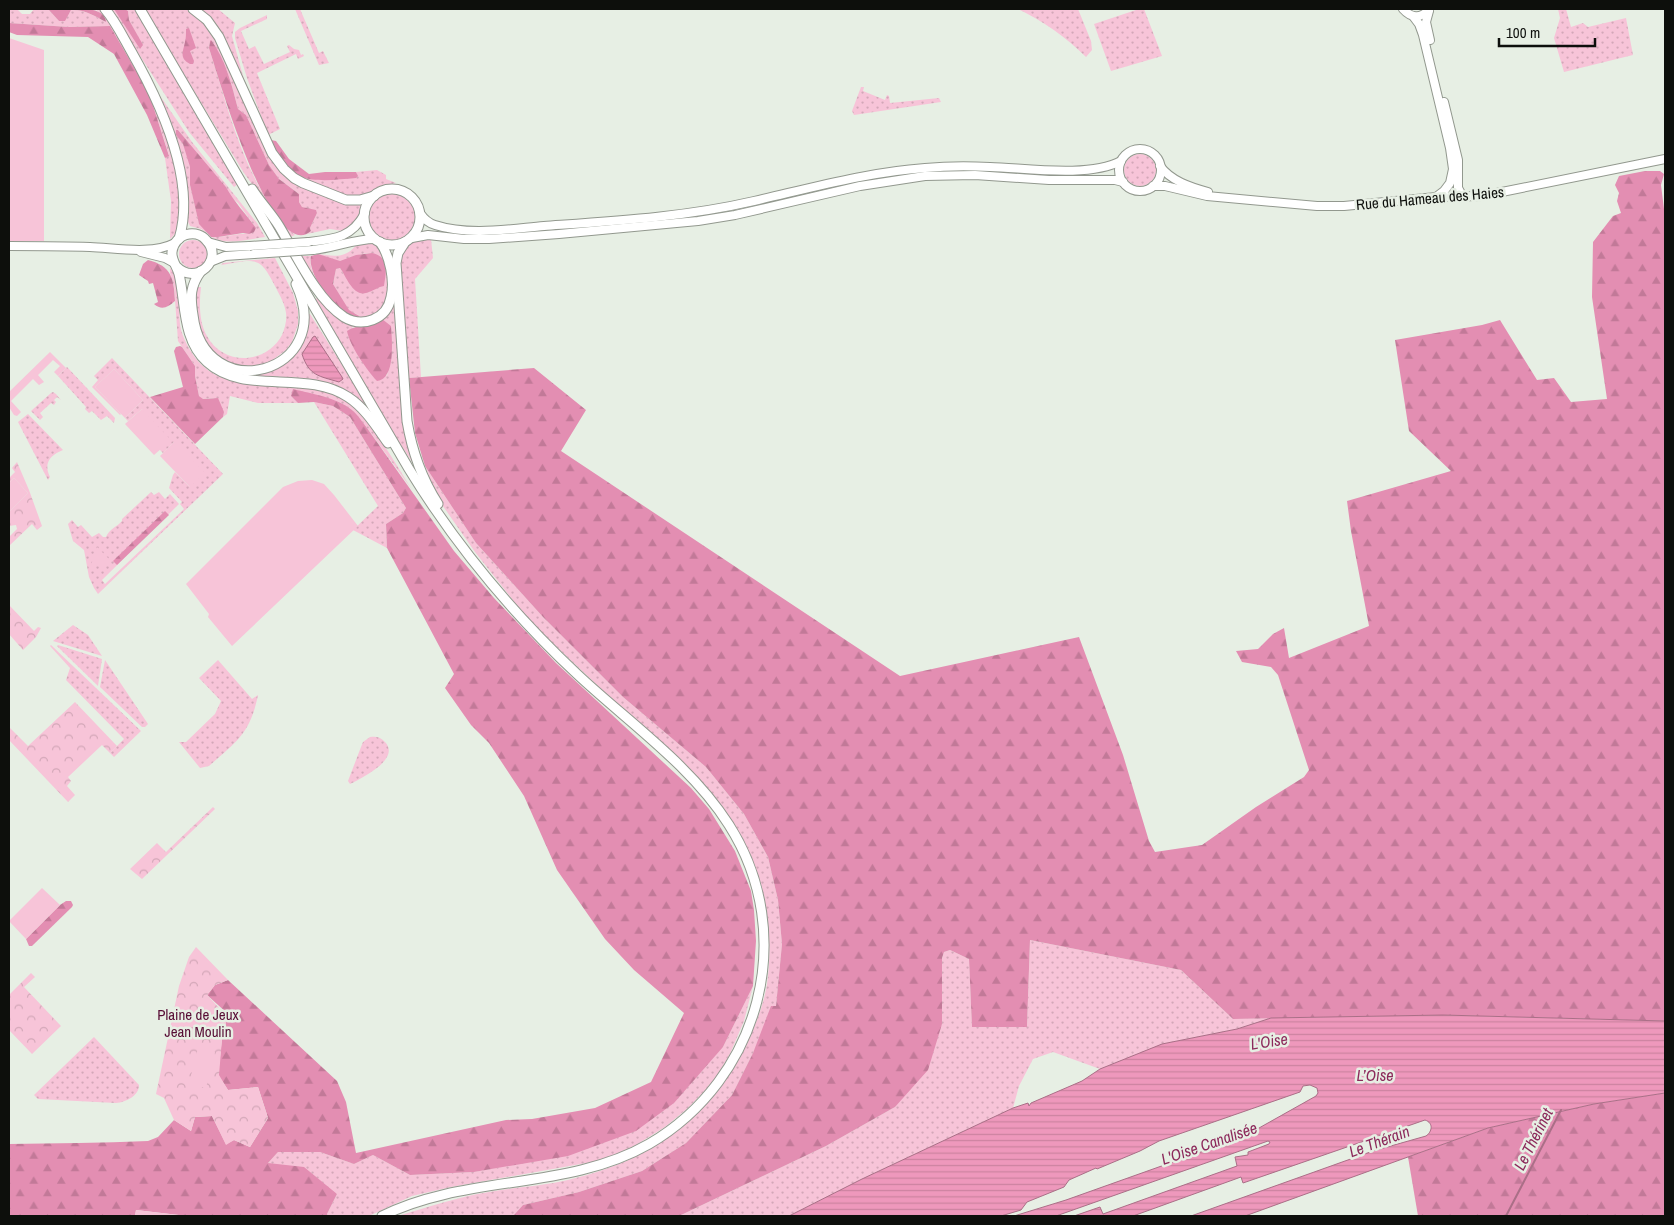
<svg xmlns="http://www.w3.org/2000/svg" width="1674" height="1225" font-family="'Archivo Narrow',sans-serif">
<defs>
<pattern id="grass-dots" width="8" height="8" patternUnits="userSpaceOnUse" patternTransform="scale(1.25)"><rect width="8" height="8" fill="#f7c4d8"/><path d="M2 2h.1M6 6h.1" fill="none" stroke="#d3a7b8" stroke-width="1.8" stroke-linecap="round"/></pattern>
<pattern id="forest-firs" width="22" height="20" patternUnits="userSpaceOnUse" patternTransform="scale(1.25)"><rect width="22" height="20" fill="#e38eb2"/><path d="M5 1l3.5 6h-7zM16 11l3.5 6h-7z" fill="#c27998"/></pattern>
<pattern id="park-crowns" width="20" height="18" patternUnits="userSpaceOnUse" patternTransform="scale(1.25)"><rect width="20" height="18" fill="#f7c4d8"/><path d="M2 6a3 3 0 1 1 6 0M12 15a3 3 0 1 1 6 0" fill="none" stroke="#d3a7b8"/></pattern>
<pattern id="water-rules" width="6" height="5" patternUnits="userSpaceOnUse" patternTransform="scale(1.25)"><rect width="6" height="5" fill="#ee98bc"/><path d="M0 2.5h6" fill="none" stroke="#cb82a0"/></pattern>
</defs>
<rect width="100%" height="100%" fill="#e7efe4"/>
<g fill="url(#grass-dots)">
<path d="M9,9H17L22,14H30L34,9H48L59,21H64L71,10C84,9 95,16 106,22L104,17L95,9H102L157,102L170,137L183,203L176,233L170,239L171,201L165,158L169,155L149,93L110,26L69,27L9,23Z"/>
<path d="M110,9H114L139,39L129,20L128,11L125,9H135L238,184L234,187L189,132Z"/>
<path d="M144,9C153,9 180,7 187,9C217,18 255,132 274,163L283,173L365,202C360,218 357,221 343,231L330,229L307,234L311,231L310,228L317,213L316,211L302,207L299,202V194L279,179L269,165L246,115L238,109C232,85 226,60 210,41L209,48C229,111 246,188 295,235L290,237L244,173Z"/>
<path d="M199,9H218L235,23L232,36L245,83L224,38L213,21Z"/>
<path d="M295,9H300L319,53L323,51L329,63L319,65Z"/>
<path d="M1018,9H1078L1091,41L1092,50L1086,57C1066,37 1043,21 1018,9Z"/>
<path d="M1139,9H1144L1162,56L1111,71L1094,24Z"/>
<path d="M1558,9H1566L1571,27L1583,23L1588,27L1626,18L1633,55L1564,72L1554,38L1560,18Z"/>
<path d="M267,15V19L241,31L249,49L255,46L264,64L290,52L287,46L289,45L294,49L299,50L301,55L303,54L304,56L298,59L296,54L257,73L280,129L268,135L247,78L235,38V32L240,28Z"/>
<path d="M861,87H864L863,91L885,100L887,95L889,96L890,103L939,98L941,102L854,115L852,111Z"/>
<path d="M158,93L192,142L257,223L265,237C249,239 226,246 211,237C224,238 236,233 249,234L256,228L238,203L231,197L226,187L178,130H176V135L183,144L187,154L190,167V185L199,223L209,234L201,229L190,226L188,222V206L182,165L169,117Z"/>
<circle cx="1140" cy="170" r="16"/>
<path d="M377,170L386,175V179L396,183C382,186 379,191 367,195C344,204 317,185 296,175L357,174L356,172Z"/>
<circle cx="392" cy="217" r="23"/>
<path d="M421,239H431L433,258L415,279L421,377L409,378L399,262L406,246Z"/>
<circle cx="193" cy="254" r="14"/>
<path d="M361,242H373L379,247L388,266L389,297L378,314L362,320L341,312L313,278L301,256H311C307,273 325,295 337,305C342,310 352,313 359,315L349,311L333,284L336,269L340,268L343,273L367,293L377,287L386,264C379,252 369,251 355,256C351,257 346,261 340,261C333,262 324,257 318,254C327,255 338,258 347,253C353,250 355,245 361,242Z"/>
<path d="M275,258L293,293L298,311V324L292,342L286,350L270,362L259,366H236L224,362L205,343L194,307L195,287H201C199,303 199,322 207,336C223,366 266,365 282,335C285,328 287,320 286,313C285,304 280,296 276,288C259,254 256,260 221,265L223,263Z"/>
<path d="M170,268C172,270 175,274 177,277C183,293 177,313 181,330C185,343 193,357 203,366C228,389 269,384 301,387C311,388 322,388 331,392C366,408 392,459 413,491L367,428L352,410L291,396L298,403H258L230,396L227,414L223,417L224,412L214,398L202,399L199,396L195,376V366L178,341L174,286L170,273Z"/>
<path d="M396,292L414,465L388,425L315,299L321,297L351,324L361,326L352,327L387,376L392,349L382,319Z"/>
<path d="M306,314H310L368,406L365,407C360,403 355,397 350,394C324,374 284,378 253,376L268,370L292,354Z"/>
<path d="M112,358L223,474L98,594L94,588L89,577L84,550L73,541L68,524L72,520L78,527L81,525L92,537L99,533L103,537H106C109,529 117,527 122,521V519L151,492L154,495L159,492L165,499L170,494L179,504L102,580L105,584L184,509L180,504L182,502L169,488L173,475L175,472L190,487L174,442L163,453L160,450L142,409L128,421L125,418L143,400L114,369L95,387L121,414L120,415L92,387L98,380L94,376Z"/>
<path d="M67,367L115,418L114,423L107,416L101,420L92,411L89,413L85,409L86,407L58,376Z"/>
<path d="M53,392L56,394L61,400L57,397L54,400L56,402L54,405L51,403L40,413L43,417L40,420L31,411L51,393Z"/>
<path d="M314,402L333,406L350,417L406,508L403,513L386,524L387,548L353,530L378,506Z"/>
<path d="M28,414L63,450C51,455 43,462 50,477L48,480L18,422Z"/>
<path d="M425,466L476,543L543,617L623,697L706,767L744,814L768,857L778,900L782,944L776,1007L732,1095L686,1143L642,1171L579,1192L523,1205L513,1216H398C428,1207 458,1197 489,1192C515,1187 543,1186 568,1180C593,1174 620,1165 643,1153C700,1123 757,1047 767,984C773,942 768,896 751,857C749,850 744,844 740,837C734,828 729,817 723,808C715,798 706,789 698,780L530,622L475,552L438,499Z"/>
<path d="M73,625L88,635L102,656L53,641Z"/>
<path d="M51,645L141,731L114,757L110,753L124,739L66,680L70,668L50,646Z"/>
<path d="M58,645L102,659L98,686L57,646Z"/>
<path d="M105,660L148,724L145,727H142L100,687Z"/>
<path d="M218,660L252,699L258,695C250,734 237,741 209,766L200,768L179,742H186L215,714L221,701L199,678Z"/>
<path d="M370,737C376,736 381,737 385,742C401,759 362,778 350,784L348,781L361,747L363,742Z"/>
<path d="M1030,940L1181,970L1233,1019L1271,1018L1237,1029L1167,1043L1100,1069L1053,1052L1033,1059L1019,1086L1013,1108L862,1179L789,1216H679L826,1146L895,1107L942,1024V958L944,952L950,950L969,959L972,1026L1027,1027Z"/>
<path d="M753,986L744,1021L730,1054L714,1081L688,1108L665,1127L636,1145L612,1156L592,1162L451,1187L412,1196L369,1216H328L327,1214L337,1194L268,1163L278,1152H320L354,1164L373,1155L410,1175L474,1172L500,1167L723,1047Z"/>
<path d="M94,1037L139,1085C139,1096 126,1102 116,1103L38,1099L34,1095Z"/>
</g>
<g fill="url(#forest-firs)">
<path d="M48,9C62,9 105,3 106,22C95,16 84,9 71,10L65,21H59Z"/>
<path d="M114,9H125L128,11L129,20L143,45L140,49Z"/>
<path d="M9,23L69,27L110,26L149,93L169,156L165,158L147,115L114,54L88,37L17,35L9,32Z"/>
<path d="M189,28L196,48L190,51L194,61L193,64H190C179,58 183,52 185,42C186,38 186,34 186,29Z"/>
<path d="M211,40C226,60 232,86 238,109L246,115L269,165L279,179L299,194V202L302,207L316,210L317,213L310,228L311,231C272,266 217,72 209,48L210,41Z"/>
<path d="M176,130H178L226,187C234,202 246,214 256,228L254,232L249,234L243,233L218,237H211L199,224L190,185V167L183,144L176,135Z"/>
<path d="M271,140L276,141L289,159L309,174L325,172H356L358,176L356,178C330,180 299,186 280,162C276,156 274,147 271,140Z"/>
<path d="M1645,171H1660L1664,174L1661,185L1664,209H1665V1021L1443,1015L1233,1019L1181,970L1030,940L1027,1027H972L969,959L950,950L944,952L942,958V1024L928,1070L895,1107L826,1146L679,1216H513L523,1205L579,1192L642,1171L686,1143L732,1095L753,1053L771,1006H776L782,944L778,900L768,857L744,814L706,767L623,697L543,617L476,543L425,466L415,433L409,378L534,368L586,410L561,451L900,676L1079,637L1123,755L1149,841L1155,852L1202,845L1256,807L1304,777L1309,770L1278,675L1271,667L1242,662L1236,651L1258,649L1273,634L1284,628L1289,658L1369,626L1351,531L1347,501L1451,471L1409,431L1395,340L1482,325L1500,320L1537,380L1554,378L1571,402L1607,399L1592,297L1593,242L1613,216L1621,213L1617,201L1619,193L1615,185L1619,176Z"/>
<path d="M372,253C390,257 386,272 384,286C378,287 375,290 369,292C354,299 347,278 340,268L336,269L333,284L349,310L359,316L358,318C355,317 350,316 347,314C332,306 307,273 311,256L318,254L340,261L356,255Z"/>
<path d="M148,260C172,266 174,279 175,301C168,307 162,311 154,304L158,302L153,283L149,284L148,281L139,275L143,264Z"/>
<path d="M382,319L391,326C392,340 396,379 377,381C366,369 350,346 347,331C357,324 371,326 382,319Z"/>
<path d="M180,346L182,347L195,366V376L199,396L203,399L218,398L224,412L223,417L195,444L150,397L183,387L174,351L176,347Z"/>
<path d="M293,389C312,394 336,397 352,410C358,415 363,423 367,428L454,551L494,598L556,663L691,788L709,809L735,851L751,891L754,910L756,941L753,986L723,1047L674,1103L636,1131L568,1156L474,1172L410,1175L373,1155L354,1164L320,1152H278L268,1163L304,1167L337,1194L327,1214L328,1216H187L136,1210L135,1216H9V1144C55,1143 102,1143 148,1141L158,1137L174,1120L191,1131L195,1117L212,1116L226,1144L234,1140L250,1147L268,1118L258,1087L228,1090L218,1075L222,1039L228,1014L207,995L215,985L228,980L337,1081L346,1102L356,1153L506,1120L532,1119L595,1108L651,1082L684,1013L634,970L605,939L557,870L524,796L489,743L471,725L445,688L454,674L387,548L386,524L403,513L406,508L350,417L333,406L314,402L298,403L291,396Z"/>
<path d="M165,511L169,515L117,565L113,561Z"/>
<path d="M66,901H71L73,905L72,907L32,946H29L26,939L60,905Z"/>
<path d="M1665,1093V1216H1418L1408,1157L1488,1128L1594,1104Z"/>
</g>
<g fill="url(#park-crowns)">
<path d="M17,462L29,490L42,526L37,530L32,524L9,546V537L17,529L16,525L9,526V512L28,493L14,478L9,483V478L15,472L12,468Z"/>
<path d="M9,605L34,631L38,627L41,628L36,637L23,650L9,634Z"/>
<path d="M75,702L117,746L110,753L102,745L68,777L71,781L67,786L75,795L68,802L9,740V727L28,746Z"/>
<path d="M213,807L215,809L142,879L130,869L157,843L166,852Z"/>
<path d="M196,947L228,980L215,985L207,995L221,1010L228,1014L222,1039L219,1075L228,1090L258,1087L268,1118L250,1147L234,1140L226,1145L212,1116L195,1117L191,1131L174,1120L164,1098L156,1094L179,986L189,957Z"/>
<path d="M31,973L35,977L24,987L61,1026L32,1054L9,1030V995Z"/>
</g>
<g fill="#f7c4d8">
<path d="M9,38L44,50V241H9Z"/>
<path d="M50,352L66,368L58,376L54,372L60,366L53,360L38,375L44,382L39,385L33,379L11,401L21,412L17,416L14,415L9,407V392Z"/>
<path d="M114,369L143,400L125,418L95,387Z"/>
<path d="M142,409L171,440L154,455L125,424Z"/>
<path d="M175,441L205,473L190,487L160,456Z"/>
<path d="M14,478L28,493L9,512V483Z"/>
<path d="M312,480L324,484L334,495L358,526L232,646L208,617L209,614L186,584L283,487L298,481Z"/>
<path d="M97,547L110,560C104,565 99,567 91,565Z"/>
<path d="M42,888L60,905L26,939L9,921Z"/>
<path d="M198,1048L215,1052L206,1088L189,1084Z"/>
<path d="M136,1210L187,1216H135Z"/>
</g>
<g fill="url(#water-rules)" stroke="#aa6f87">
<path d="M315,336L342,377L343,379L339,382C319,376 309,376 302,354L313,337Z"/>
<path d="M1443,1015L1665,1021V1093L1594,1104L1488,1128L1245,1216H1191L1373,1151L1426,1136C1432,1132 1434,1123 1425,1120L1243,1183L1241,1177L1133,1216H1074L1100,1207L1103,1214L1237,1166L1235,1157L1248,1155V1152L1269,1144L1270,1142L1268,1141L1056,1216H1014L1066,1200L1243,1137L1316,1096L1318,1093L1317,1088L1310,1085L1303,1086L1300,1092L1159,1141L1140,1151L1097,1169L1096,1168L1069,1180L1064,1187L1027,1202L1021,1210L1001,1216H789L862,1179L1013,1108L1028,1103L1029,1106L1031,1103L1082,1081L1100,1069L1162,1044L1237,1029L1271,1018Z"/>
</g>
<g fill="none" stroke-linecap="round" stroke-linejoin="round">
<path stroke="#aa6f87" stroke-width="2" d="M1506,1216L1561,1110"/>
<g stroke="#92988e" stroke-width="10">
<g id="tertiary">
<path d="M1403,9C1411,18 1420,19 1429,10"/>
<path d="M1429,11L1426,22L1430,40"/>
<path d="M1413,16L1419,24L1423,35L1450,148L1453,169L1450,183L1444,191L1436,197"/>
<path d="M1444,102L1458,160V188L1463,197"/>
<circle cx="1140" cy="170" r="21"/>
<path d="M1160,166C1171,181 1190,187 1208,192"/>
<path d="M1153,186H1165L1207,196L1317,206H1344L1436,197L1482,196L1665,159"/>
<path d="M420,213C424,219 428,223 435,225C469,236 509,229 544,226C614,221 685,217 754,201C811,188 868,172 925,168C947,166 968,166 990,167C1026,168 1088,178 1121,161"/>
<path d="M412,238L428,235L464,239H489L559,234L698,221L735,215L860,186L925,176L975,175L1049,180H1115L1123,182"/>
<path d="M208,242L226,247L250,246"/>
<path d="M308,242C334,239 352,238 365,213"/>
<path d="M9,246C36,246 63,246 90,247C116,248 152,255 175,243"/>
<path d="M313,250C334,248 354,239 375,239"/>
<path d="M141,252L165,258L174,263"/>
<path d="M210,262L225,256L254,254"/>
</g>
</g>
<g stroke="#92988e" stroke-width="11">
<g id="secondary">
<path d="M105,9C116,22 123,37 131,51C160,102 197,180 179,239"/>
<path d="M140,9L409,469C455,544 512,613 577,674C628,722 691,765 729,825C799,935 760,1079 649,1144C567,1191 466,1174 382,1216"/>
<path d="M193,9L207,20L219,37L272,153L284,169L294,178L303,183L346,200H360L374,196"/>
<circle cx="392" cy="217" r="28"/>
<path d="M252,189C260,202 271,213 279,226C296,254 316,299 344,317C362,328 387,320 391,297C395,281 390,256 380,242"/>
<path d="M405,242L398,253L396,263L407,421C412,451 422,479 438,504"/>
<path d="M176,266C196,287 225,259 206,240C202,235 195,233 189,234C180,235 173,243 172,252C171,260 177,266 179,274C186,304 182,339 207,362C244,396 306,369 348,397C365,408 376,426 388,443"/>
<path d="M201,271C190,286 190,297 193,315C204,409 338,374 296,284"/>
</g>
</g>
<use href="#tertiary" stroke="#fff" stroke-width="8"/>
<use href="#secondary" stroke="#fff" stroke-width="9"/>
<g stroke="#92988e" stroke-width="10" stroke-linecap="butt">
<g id="tertiary-bridge">
<path d="M250,246L308,242"/>
<path d="M254,254L313,250"/>
</g>
</g>
<use href="#tertiary-bridge" stroke="#fff" stroke-width="8"/>
</g>
<g text-anchor="middle" dominant-baseline="central" stroke-width="5" stroke-linejoin="round" paint-order="stroke">
<g font-size="15" fill="#0d0f0c" stroke="#e7efe4">
<text transform="translate(1430 198) rotate(-5)">Rue du Hameau des Haies</text>
</g>
<g font-size="15" fill="#580d35" stroke="#e7efe4">
<text x="198" y="1014">Plaine de Jeux<tspan x="198" dy="17">Jean Moulin</tspan></text>
</g>
<g font-size="16" font-style="italic" fill="#8c295b" stroke="#e7efe4">
<text transform="translate(1269 1041) rotate(-9)">L'Oise</text>
<text x="1375" y="1075">L’Oise</text>
<text transform="translate(1533 1139) rotate(-63)">Le Thérinet</text>
<text transform="translate(1379 1141) rotate(-20)">Le Thérain</text>
<text transform="translate(1209 1143) rotate(-19)">L'Oise Canalisée</text>
</g>
</g>
<rect width="1674" height="1225" fill="none" stroke="#0d0f0c" stroke-width="20"/>
<path d="M1499 38v8h96v-8" fill="none" stroke="#0d0f0c" stroke-width="2.5"/>
<text x="1506" y="38" font-size="15" fill="#0d0f0c" stroke="#e7efe4" stroke-width="4" paint-order="stroke">100 m</text>
</svg>
